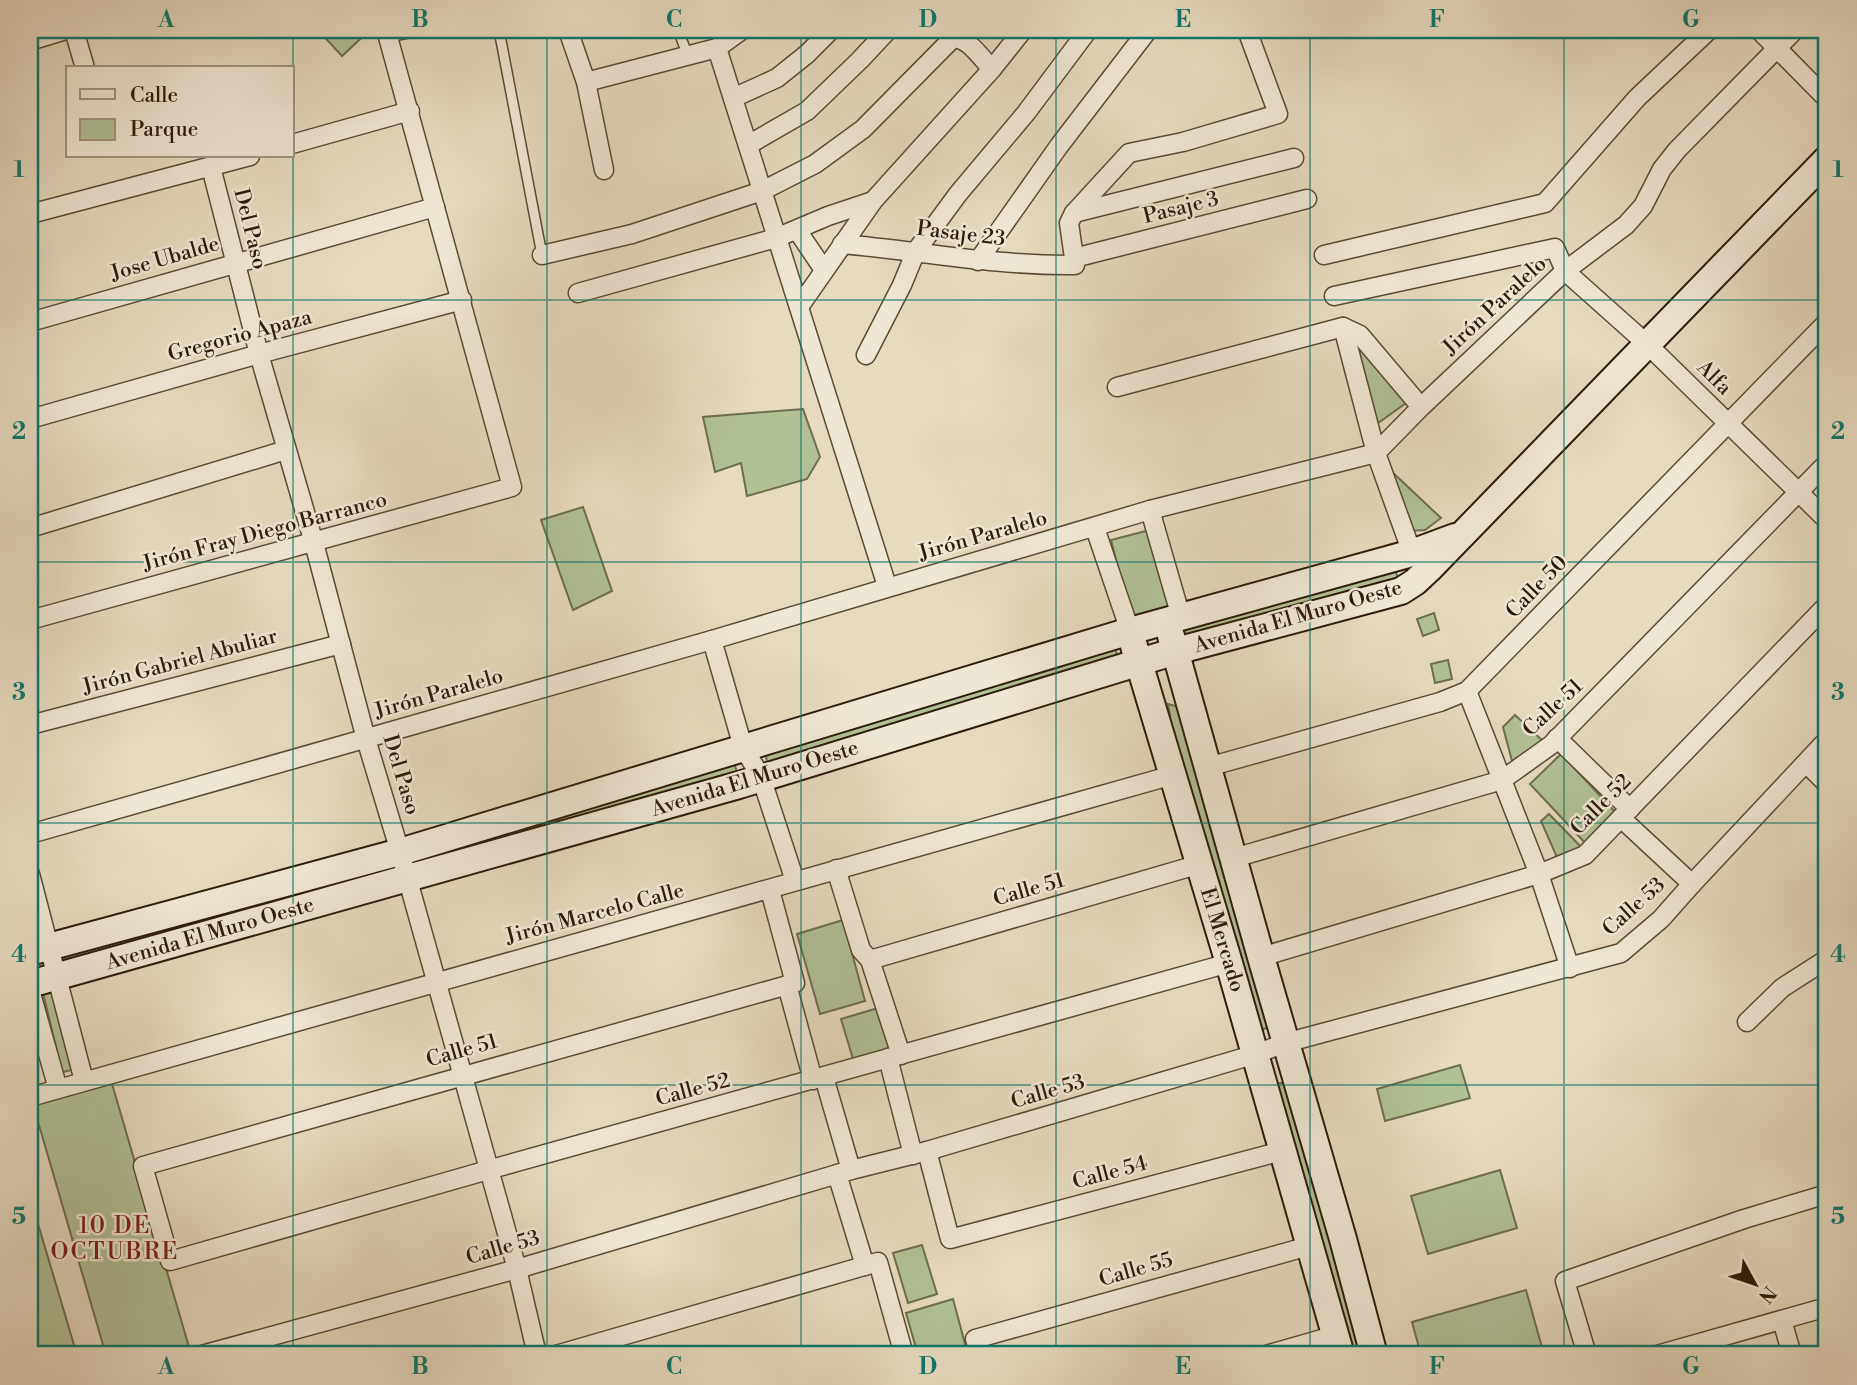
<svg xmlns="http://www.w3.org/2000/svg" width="1857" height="1385" font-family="'Libre Bodoni',serif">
<rect width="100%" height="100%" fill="#e6dabf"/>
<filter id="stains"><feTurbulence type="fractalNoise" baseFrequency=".00286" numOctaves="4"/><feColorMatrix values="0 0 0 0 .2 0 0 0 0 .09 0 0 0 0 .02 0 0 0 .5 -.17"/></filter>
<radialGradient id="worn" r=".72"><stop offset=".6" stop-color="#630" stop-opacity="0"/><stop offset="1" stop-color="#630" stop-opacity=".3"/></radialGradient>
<g fill="#b1c095" stroke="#6e6e50" stroke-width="2">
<path d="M318,30H370L342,56Z"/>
<path d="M1354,342H1359L1406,403L1374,426Z"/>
<path d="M803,409L820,457L807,479L747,496L741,463L715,472L703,417Z"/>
<path d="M1390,470L1441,518L1425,530L1411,531Z"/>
<path d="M583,507L612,591L573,610L541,520Z"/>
<path d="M1150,530L1170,607L1131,618L1111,540Z"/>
<path d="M1395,569L1399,582L1186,644L1183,631Z"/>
<path d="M1434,613L1439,630L1423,636L1417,619Z"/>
<path d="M1115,648L1119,661L768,766L765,752Z"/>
<path d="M1448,660L1452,679L1435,683L1431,664Z"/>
<path d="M1168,704L1179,707L1274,1026L1260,1030L1171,722Z"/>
<path d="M1515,715L1544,742L1512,761L1503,727Z"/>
<path d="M1561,754L1619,816L1588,846L1530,784Z"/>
<path d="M734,761L737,773L424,863L421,851Z"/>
<path d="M1549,814L1585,851L1559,862L1541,821Z"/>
<path d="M393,861L396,873L65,961L62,950Z"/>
<path d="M843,920L865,1001L820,1014L797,934Z"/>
<path d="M53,991L72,1070L62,1072L43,993Z"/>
<path d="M878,1008L890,1048L853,1059L841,1019Z"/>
<path d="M1460,1065L1470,1098L1385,1121L1377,1089Z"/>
<path d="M110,1077L189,1347L160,1355H106L32,1101Z"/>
<path d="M1291,1081L1367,1355H1350L1276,1084Z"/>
<path d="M1500,1170L1517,1228L1428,1254L1411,1196Z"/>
<path d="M30,1197L77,1355H30Z"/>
<path d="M922,1245L937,1294L908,1303L893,1253Z"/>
<path d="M1526,1290L1543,1351L1528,1355H1421L1412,1322Z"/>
<path d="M953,1299L968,1355H918L906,1313Z"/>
</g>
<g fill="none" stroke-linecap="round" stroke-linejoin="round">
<g stroke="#5a4b37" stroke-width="12">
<g id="lane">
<path d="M499,30L542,255"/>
<path d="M678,30L688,56"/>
<path d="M388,37L423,30"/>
</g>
</g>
<g stroke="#5a4b37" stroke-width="21">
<g id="street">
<path d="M74,30L85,68"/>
<path d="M568,30L586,82L604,170"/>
<path d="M1759,30L1827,99"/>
<path d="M30,41L66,30"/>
<path d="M717,48L887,586"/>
<path d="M586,82L717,48L742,30"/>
<path d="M733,98L777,78L807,54L831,30"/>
<path d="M292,144L410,111"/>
<path d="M748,145L807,111L860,60L888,30"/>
<path d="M211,167L259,354L314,543L366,739L400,852L517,1269L537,1355"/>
<path d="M1074,213L1294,158"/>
<path d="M30,214L250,156"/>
<path d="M797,230L824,270"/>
<path d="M842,244C920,251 996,266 1075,265L1074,258L1307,199"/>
<path d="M542,255L632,234L762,191L815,164L863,129L953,38C969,38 981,58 992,69"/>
<path d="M1324,255L1545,203L1637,98L1709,30"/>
<path d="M1074,258L1069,223L1074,213L1129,153L1183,142L1278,114L1247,30"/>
<path d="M978,261L1059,146L1148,30"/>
<path d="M578,293L776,238L828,216L873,201"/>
<path d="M1334,296L1555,248L1565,271L1648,345L1827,520"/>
<path d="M799,307L873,201L992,69L1023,30"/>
<path d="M30,322L435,207"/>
<path d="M1343,327L1376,453L1412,553"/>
<path d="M866,355L902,285L916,251L958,194L1026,113L1088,30"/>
<path d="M1117,387L1343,327L1360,335L1421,407"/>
<path d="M30,419L259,354L462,300"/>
<path d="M1150,510L1181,617"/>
<path d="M30,528L286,450"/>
<path d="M1095,528L1130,631"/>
<path d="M30,620L512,487L388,37"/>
<path d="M712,640L743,747L761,777L795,881"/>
<path d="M1467,691L1539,874L1570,968"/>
<path d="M30,725L341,644"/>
<path d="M1557,738L1630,809"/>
<path d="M1806,763L1827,784"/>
<path d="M1208,767L1440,702L1467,691L1827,322"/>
<path d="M1621,818L1692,884"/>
<path d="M30,834L712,640L1150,510L1376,453L1421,407L1565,271L1626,225L1643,206L1662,169L1677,150L1795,30"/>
<path d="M1234,858L1502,780L1551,745L1827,463"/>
<path d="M836,869L861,950L870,960L901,1055"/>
<path d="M30,874L84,1081"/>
<path d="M770,890L795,983L143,1166L170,1261L488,1170L1229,963"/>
<path d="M1261,957L1539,874L1585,855L1827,605"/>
<path d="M870,960L1200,864"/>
<path d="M787,985L813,1080"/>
<path d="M30,990L58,1089"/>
<path d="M1747,1022L1782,988L1827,959"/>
<path d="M888,1058L913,1155"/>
<path d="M824,1077L851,1170"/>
<path d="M30,1097L1173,775"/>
<path d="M927,1151L950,1239L1282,1151"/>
<path d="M837,1174L865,1266"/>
<path d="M1782,1320L1792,1355"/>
<path d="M202,1355L517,1269L851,1170L927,1151L1256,1054L1285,1043L1621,953L1661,919L1692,884L1827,740"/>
<path d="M556,1355L878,1262L904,1355"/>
<path d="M980,1355L975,1339L1309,1246"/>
<path d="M1266,1355L1336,1335"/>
<path d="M1587,1355L1565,1281L1744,1219L1827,1194"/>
<path d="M1657,1355L1827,1307"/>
</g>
</g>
<g stroke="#2c1b0a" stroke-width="30">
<g id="secondary">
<path d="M1171,636L1261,957L1343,1239L1374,1355"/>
<path d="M1134,646L1229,963L1341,1355"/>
<path d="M30,952L400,852L1130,631L1412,553L1455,537"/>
<path d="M30,984L739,785L1176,651L1401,591L1415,582L1430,568L1827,159"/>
</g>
</g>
<use href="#lane" stroke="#efe7d5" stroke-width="9"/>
<use href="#street" stroke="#efe7d5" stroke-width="18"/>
<use href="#secondary" stroke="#efe7d5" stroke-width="26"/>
</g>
<path fill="none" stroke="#0f766e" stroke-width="2" stroke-opacity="0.55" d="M293,30V1355M547,30V1355M801,30V1355M1056,30V1355M1310,30V1355M1564,30V1355M30,300H1827M30,562H1827M30,823H1827M30,1085H1827"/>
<g text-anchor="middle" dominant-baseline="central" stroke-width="5" stroke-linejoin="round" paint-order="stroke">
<g font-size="21" fill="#2c1b0a" stroke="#efe7d5">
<text transform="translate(1181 208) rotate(-14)">Pasaje 3</text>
<text transform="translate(250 229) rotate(76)">Del Paso</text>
<text transform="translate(961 234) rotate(7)">Pasaje 23</text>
<text transform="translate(165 259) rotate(-16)">Jose Ubalde</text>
<text transform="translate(1495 306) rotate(-43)">Jirón Paralelo</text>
<text transform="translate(240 336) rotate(-15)">Gregorio Apaza</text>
<text transform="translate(1714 378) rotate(45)">Alfa</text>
<text transform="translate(265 532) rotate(-15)">Jirón Fray Diego Barranco</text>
<text transform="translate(983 536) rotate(-16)">Jirón Paralelo</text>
<text transform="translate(1537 587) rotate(-46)">Calle 50</text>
<text transform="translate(1298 617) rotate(-16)">Avenida El Muro Oeste</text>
<text transform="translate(180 662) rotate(-15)">Jirón Gabriel Abuliar</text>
<text transform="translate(439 694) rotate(-16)">Jirón Paralelo</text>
<text transform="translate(1553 708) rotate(-43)">Calle 51</text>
<text transform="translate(401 775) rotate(73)">Del Paso</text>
<text transform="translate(755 779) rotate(-17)">Avenida El Muro Oeste</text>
<text transform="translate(1601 805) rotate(-45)">Calle 52</text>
<text transform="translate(1029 890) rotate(-16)">Calle 51</text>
<text transform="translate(1634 907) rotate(-42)">Calle 53</text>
<text transform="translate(595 914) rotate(-15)">Jirón Marcelo Calle</text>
<text transform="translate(210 934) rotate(-16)">Avenida El Muro Oeste</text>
<text transform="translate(1222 940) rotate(73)">El Mercado</text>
<text transform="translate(462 1051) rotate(-16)">Calle 51</text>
<text transform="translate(693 1090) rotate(-15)">Calle 52</text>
<text transform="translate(1048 1092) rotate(-16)">Calle 53</text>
<text transform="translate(1110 1173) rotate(-15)">Calle 54</text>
<text transform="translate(503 1248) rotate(-16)">Calle 53</text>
<text transform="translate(1136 1270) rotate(-16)">Calle 55</text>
</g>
<g font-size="23" letter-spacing="2" fill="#7a1f14" stroke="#efe7d5">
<text x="115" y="1226">10 DE<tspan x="115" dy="26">OCTUBRE</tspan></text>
</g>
</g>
<rect width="1857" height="1385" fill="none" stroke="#e6dabf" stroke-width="77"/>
<rect x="66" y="66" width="228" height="91" fill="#efe7d5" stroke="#a19584" stroke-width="2"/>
<rect x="80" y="89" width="35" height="10" fill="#efe7d5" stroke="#a19584" stroke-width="2"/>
<text x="130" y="102" font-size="21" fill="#2c1b0a">Calle</text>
<rect x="80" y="119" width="35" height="21" fill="#b1c095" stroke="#a19584" stroke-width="2"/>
<text x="130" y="136" font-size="21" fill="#2c1b0a">Parque</text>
<g transform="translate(1755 1284) rotate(130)" stroke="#efe7d5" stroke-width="5" paint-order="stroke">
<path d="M0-5L12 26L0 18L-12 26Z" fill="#2c1b0a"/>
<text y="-10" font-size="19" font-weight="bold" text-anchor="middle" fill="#2c1b0a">N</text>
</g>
<rect x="38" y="38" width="1780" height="1308" fill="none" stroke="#0f766e" stroke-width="2.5"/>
<g font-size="23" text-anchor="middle" font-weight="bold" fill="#0f766e">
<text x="166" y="27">A</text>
<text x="420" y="27">B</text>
<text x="674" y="27">C</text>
<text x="928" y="27">D</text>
<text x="1183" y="27">E</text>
<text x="1437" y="27">F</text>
<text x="1691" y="27">G</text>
<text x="19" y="177">1</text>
<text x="1838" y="177">1</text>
<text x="19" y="439">2</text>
<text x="1838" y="439">2</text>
<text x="19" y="700">3</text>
<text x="1838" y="700">3</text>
<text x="19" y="962">4</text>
<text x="1838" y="962">4</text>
<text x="19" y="1224">5</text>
<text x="1838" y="1224">5</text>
<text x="166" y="1374">A</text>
<text x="420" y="1374">B</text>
<text x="674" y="1374">C</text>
<text x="928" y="1374">D</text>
<text x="1183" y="1374">E</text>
<text x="1437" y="1374">F</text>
<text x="1691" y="1374">G</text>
</g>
<rect width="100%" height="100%" filter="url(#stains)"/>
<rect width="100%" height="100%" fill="url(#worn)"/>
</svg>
